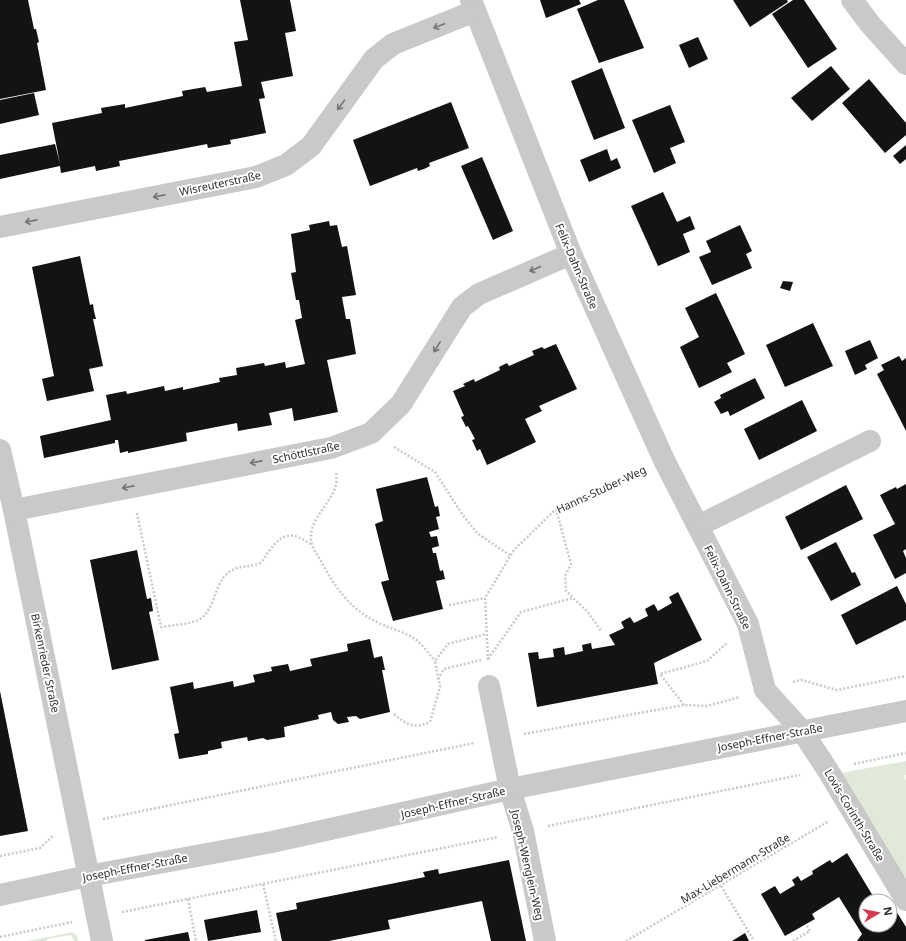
<svg xmlns="http://www.w3.org/2000/svg" width="906" height="941" font-family="'Noto Sans',sans-serif">
<rect width="100%" height="100%" fill="#fff"/>
<g fill="#e3e9da">
<path d="M906,761V775L904,776L906,781V885L840,773Z"/>
<path d="M73,932L78,937V941H74L71,935L47,939V941H28Z"/>
</g>
<g fill="#131313">
<path d="M0,0H28L34,29H36L39,42L37,43L46,90L0,99Z"/>
<path d="M240,0H290L296,31L285,33L293,76L261,82L265,98L259,99L266,133L230,140L231,144L208,148L207,144L119,161L120,166L96,171L95,166L61,173L60,166L0,179V155L55,144L60,164L52,123L102,113L101,108L125,104V108L183,96L182,91L205,87L207,92L242,86L234,42L248,40Z"/>
<path d="M540,0H579L581,4L546,18Z"/>
<path d="M598,0H624L644,48L599,63L577,9Z"/>
<path d="M733,0H787L788,2L750,27Z"/>
<path d="M793,0H804L837,49L808,68L772,14Z"/>
<path d="M698,37L708,59L689,68L679,45Z"/>
<path d="M831,66L850,89L812,121L791,98Z"/>
<path d="M602,68L625,128L594,140L571,81Z"/>
<path d="M869,79L906,123V135L885,153L842,103Z"/>
<path d="M34,93L39,115L0,124V100Z"/>
<path d="M451,102L469,148L429,163L430,166L424,169L418,171L417,168L370,186L353,140Z"/>
<path d="M670,105L685,142L670,148L676,163L654,173L632,120Z"/>
<path d="M906,145V159L900,164L893,156Z"/>
<path d="M607,149L611,161L617,158L621,168L589,182L580,160Z"/>
<path d="M482,157L513,231L493,240L461,166Z"/>
<path d="M663,192L677,222L690,216L695,229L683,234L690,252L658,266L631,206Z"/>
<path d="M329,221L330,226L337,225L342,247L347,246L356,295L342,297L346,319H350L356,354L327,360L338,412L294,421L292,408L269,413L272,425L238,431L237,423L211,428L186,433L187,441L128,453V451L120,453L118,440H115V443L44,458L40,436L111,420L106,395L126,391L127,394L164,386L165,391L183,387V390L220,382L219,378L237,375L236,368L264,363L265,366L285,362L286,368L305,364L295,320L302,318L299,300H296L291,273L296,272L291,234L310,230L309,225Z"/>
<path d="M740,225L752,251L746,254L752,268L712,285L699,257L711,252L706,241Z"/>
<path d="M80,256L90,305L93,304L94,311L96,319H93L103,366L89,369L94,391L47,401L42,379L54,376L32,267Z"/>
<path d="M783,281L793,282L790,291L780,288Z"/>
<path d="M716,293L745,354L727,363L732,372L699,388L680,347L699,337L685,308Z"/>
<path d="M813,323L833,366L785,387L766,345Z"/>
<path d="M870,340L878,358L865,365L867,369L855,375L845,351Z"/>
<path d="M556,344L577,389L539,406L542,411L525,419L536,442L487,465L480,449L477,451L472,440L475,439L468,426L466,427L461,417L464,416L453,391L465,386L463,384L474,379L475,382L500,370L499,367L507,363L509,366L534,355L532,351L542,347L544,349Z"/>
<path d="M899,356L902,361L906,358V431L877,374L884,370L881,365Z"/>
<path d="M755,378L765,398L730,416L728,411L721,414L714,402L721,398L720,395Z"/>
<path d="M802,400L817,431L759,460L744,429Z"/>
<path d="M427,477L435,507L438,506L440,516L436,517L439,529L429,532L431,537L437,536L439,546L432,548L433,553H436L440,571L443,570L445,579L436,581L443,609L393,621L381,582L389,580L375,524L383,521L376,489Z"/>
<path d="M906,484V549L903,551L906,558V573L895,579L873,535L895,524L880,495L896,487L897,489Z"/>
<path d="M846,485L863,519L801,550L785,517Z"/>
<path d="M836,542L852,573L855,572L861,585L831,601L807,557Z"/>
<path d="M137,550L147,599L151,598L153,611L149,612L159,660L112,670L90,560Z"/>
<path d="M897,586L906,604V620L856,645L841,615Z"/>
<path d="M678,592L702,640L654,663L658,684L537,707L528,653L538,652L539,659L554,657L553,649L564,647L565,655L583,651L582,645L591,643L592,649L615,645L609,635L624,628L621,622L630,617L634,623L648,616L645,609L654,604L658,611L672,603L669,597Z"/>
<path d="M370,639L374,658L382,656L385,670H382L390,712L360,719L356,716L347,717L349,722L338,724L333,720L331,712L318,715L319,719L284,727L285,737L267,740L263,738L248,741L247,737L221,742L222,748L208,751V754L179,759L174,734L179,733L170,687L193,682L194,689L233,681L234,687L255,682L253,675L272,671L271,667L288,664L290,671L312,666L310,659L348,651L347,644Z"/>
<path d="M0,691L28,831L0,836Z"/>
<path d="M847,853L876,901H866V925H890V908L893,906L906,927V941H857L862,934L839,897L812,914L815,919L785,936L761,894L775,886L780,894L795,885L792,880L798,876L801,881L813,874L812,871L830,860L832,863Z"/>
<path d="M509,860L526,941H491L482,901L388,920L390,929L329,941H282L276,913L297,909L296,903L425,877L423,872L438,869L439,874Z"/>
<path d="M257,910L261,932L208,941L204,920Z"/>
<path d="M188,932L190,941H145V940Z"/>
<path d="M745,933L749,941H732Z"/>
</g>
<g fill="none" stroke-linecap="round" stroke-linejoin="round">
<g stroke="#c9c9c9" stroke-width="2.5" stroke-dasharray="2 2" stroke-linecap="butt">
<path d="M394,447L435,472L462,514L477,533L511,556"/>
<path d="M336,473C342,499 304,517 312,545C314,551 318,556 321,561C335,587 349,608 375,621C387,628 400,630 412,637C421,642 428,653 435,661"/>
<path d="M556,509L571,564L565,576L566,591L573,597"/>
<path d="M137,513L161,627C172,625 189,625 200,619C214,610 214,589 224,577C236,563 247,569 260,563C264,560 266,555 269,551C284,531 293,532 312,545"/>
<path d="M449,605L485,598"/>
<path d="M488,659L521,612L573,598L587,611L601,631"/>
<path d="M488,660L485,598L514,550L556,509L642,470"/>
<path d="M438,679L444,669L481,660"/>
<path d="M793,682L801,680L837,690L906,676"/>
<path d="M684,705L660,674L707,661L727,643"/>
<path d="M394,714C406,725 415,729 430,722L440,687L435,661L448,644L486,634"/>
<path d="M524,734L684,705L707,706L740,697"/>
<path d="M854,764L906,753"/>
<path d="M103,819L474,743"/>
<path d="M548,826L800,775"/>
<path d="M0,856L40,848L54,835"/>
<path d="M263,884L276,941"/>
<path d="M721,886L754,941"/>
<path d="M188,899L196,941"/>
<path d="M122,912L498,837"/>
<path d="M0,937L72,922"/>
<path d="M626,941L829,821"/>
<path d="M793,941L810,931L806,924"/>
</g>
<g stroke="#c9c9c9" stroke-width="22">
<path d="M471,0L571,254L664,460L748,624L765,690L802,731L827,769L906,900"/>
<path d="M852,0L870,24L906,64"/>
<path d="M0,227L256,177L286,165L311,146L374,59L393,44L475,11"/>
<path d="M0,450L14,510L102,941"/>
<path d="M14,510L331,448L371,433L401,404L462,307L479,294L571,254"/>
<path d="M698,526L870,441"/>
<path d="M489,686L510,789L523,831L545,941"/>
<path d="M0,895L88,876L272,842L510,789L906,711"/>
</g>
</g>
<defs><path id="oneway-shaft" d="M-6 0H5M1.5-3L5.5 0L1.5 3" fill="none" stroke-width="1.6" stroke-linecap="round" stroke-linejoin="round"/></defs>
<g stroke="#737373">
<use href="#oneway-shaft" transform="translate(439 26) rotate(158)"/>
<use href="#oneway-shaft" transform="translate(341 105) rotate(126)"/>
<use href="#oneway-shaft" transform="translate(159 196) rotate(169)"/>
<use href="#oneway-shaft" transform="translate(31 221) rotate(169)"/>
<use href="#oneway-shaft" transform="translate(535 269) rotate(156)"/>
<use href="#oneway-shaft" transform="translate(437 347) rotate(122)"/>
<use href="#oneway-shaft" transform="translate(256 462) rotate(169)"/>
<use href="#oneway-shaft" transform="translate(128 487) rotate(169)"/>
</g>
<g text-anchor="middle" dominant-baseline="central" stroke-width="4" stroke-linejoin="round" paint-order="stroke">
<g font-size="11" fill="#2c2c2c" stroke="#fff">
<text transform="translate(220 183) rotate(-12)">Wisreuterstraße</text>
<text transform="translate(577 266) rotate(67)">Felix-Dahn-Straße</text>
<text transform="translate(306 452) rotate(-12)">Schöttlstraße</text>
<text transform="translate(601 489) rotate(-25)">Hanns-Stuber-Weg</text>
<text transform="translate(728 587) rotate(64)">Felix-Dahn-Straße</text>
<text transform="translate(46 663) rotate(78)">Birkenrieder Straße</text>
<text transform="translate(770 737) rotate(-11)">Joseph-Effner-Straße</text>
<text transform="translate(453 802) rotate(-13)">Joseph-Effner-Straße</text>
<text transform="translate(855 815) rotate(59)">Lovis-Corinth-Straße</text>
<text transform="translate(528 865) rotate(77)">Joseph-Wenglein-Weg</text>
<text transform="translate(135 867) rotate(-11)">Joseph-Effner-Straße</text>
<text transform="translate(735 868) rotate(-31)">Max-Liebermann-Straße</text>
</g>
</g>
<g transform="translate(878 913) rotate(80)"><circle r="19" fill="#ffffff" stroke="#ababab"/>
<path d="M0-3L7 15L0 10L-7 15Z" fill="#d73a4d"/>
<text y="-6" font-size="11" font-weight="bold" text-anchor="middle" fill="#2c2c2c">N</text>
</g>
</svg>
